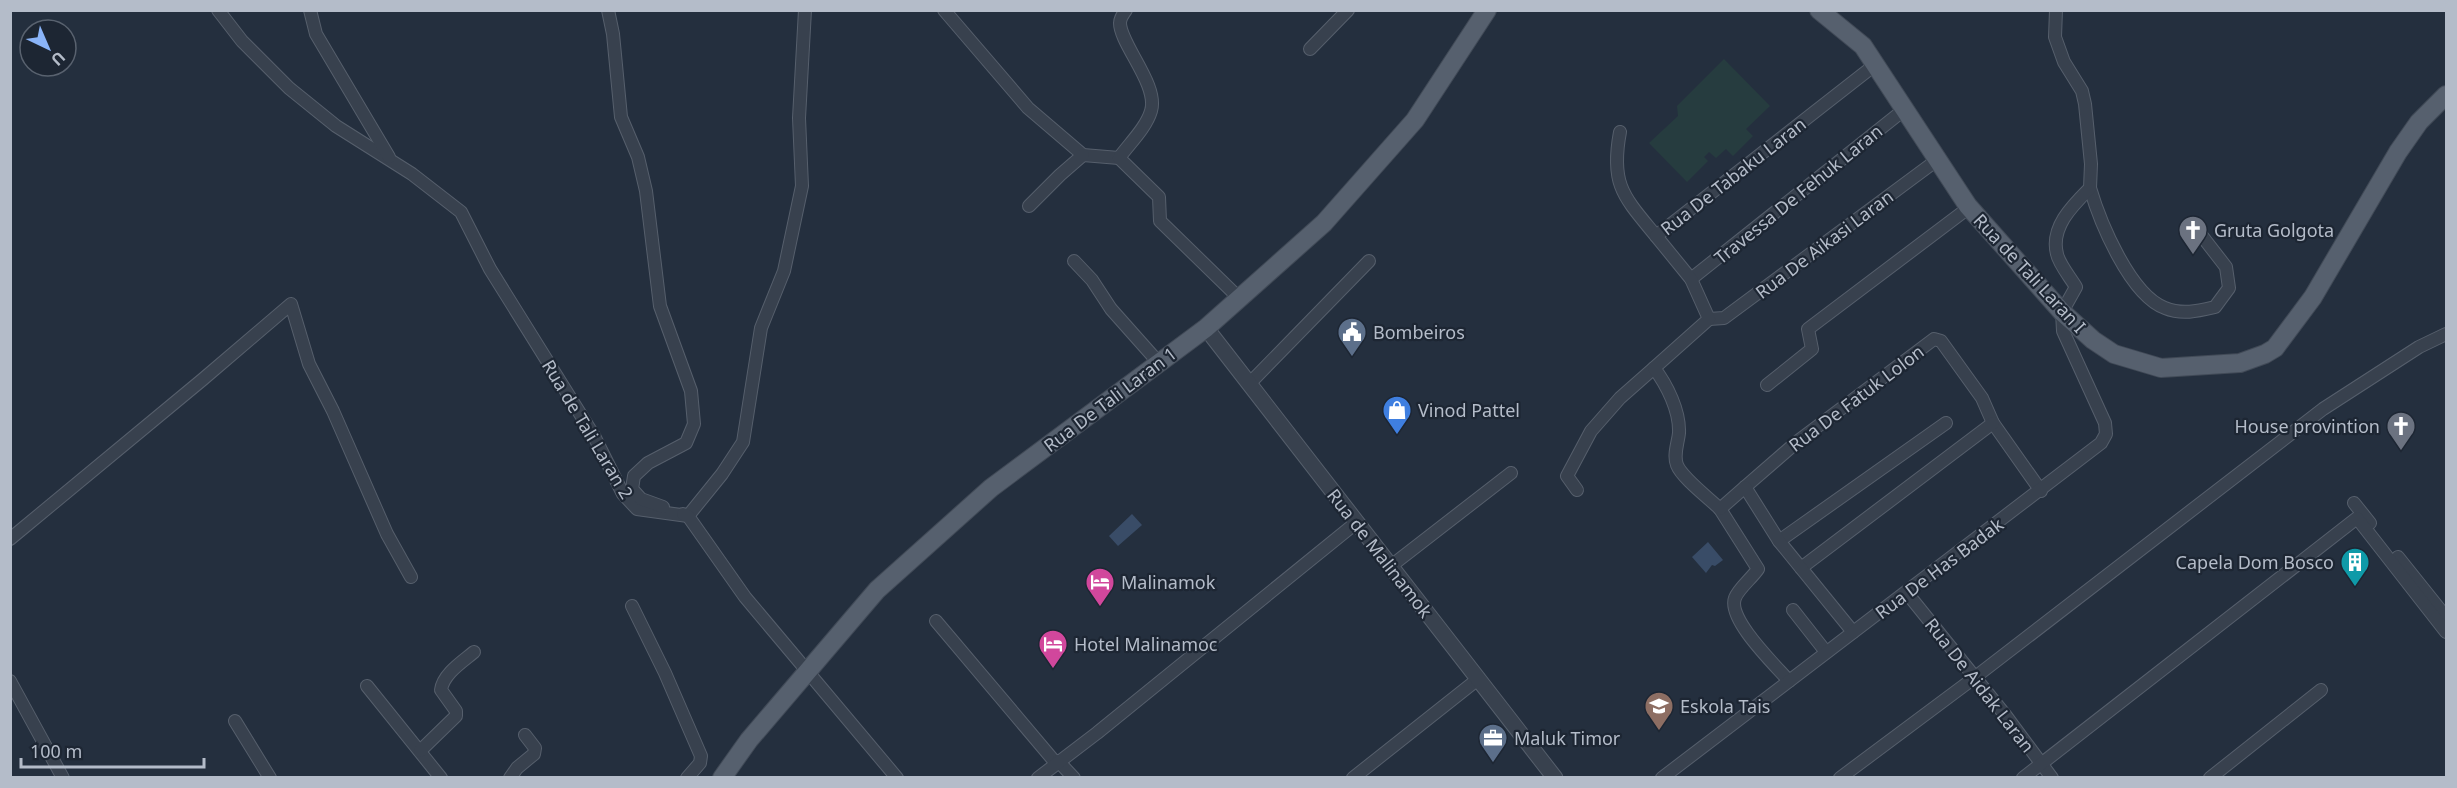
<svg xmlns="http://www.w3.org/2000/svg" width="2457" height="788" font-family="'Noto Sans',sans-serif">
<rect width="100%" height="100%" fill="#242f3e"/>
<path fill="#263c3f" d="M1724,59L1770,106L1746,129L1753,136L1733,156L1726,149L1716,158L1709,152L1704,157L1708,161L1687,182L1649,143L1678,116L1677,106Z"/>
<g fill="#394c67">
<path d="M1132,514L1142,525L1118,546L1109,536Z"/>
<path d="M1708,542L1723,560L1715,566L1712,565L1706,573L1692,557Z"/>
</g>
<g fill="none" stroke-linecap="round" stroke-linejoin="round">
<g stroke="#565f6c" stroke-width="14">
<g id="minor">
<path d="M218,10L242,41L289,88L336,126L412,174L461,212L490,269L594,436L623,494L637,509L688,516L722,474L743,442L761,328L784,271L802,186L799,118L805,10"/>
<path d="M310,10L316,34L389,157"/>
<path d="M608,10L613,34L621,117L638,157L646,191L660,306L691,391L694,424L686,443L648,463L634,476L632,489L641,499L663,507"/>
<path d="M944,10L1028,108L1083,155L1119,158"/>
<path d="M1126,10C1123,14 1120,19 1120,23C1120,44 1159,85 1151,111C1146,128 1129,144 1119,158L1159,197L1160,221L1239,298"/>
<path d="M1310,49L1348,10"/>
<path d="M1620,132C1610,185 1624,197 1656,236"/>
<path d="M2090,188C2100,222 2130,295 2165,308C2182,315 2198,311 2215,307L2229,288L2226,267L2195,227"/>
<path d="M1029,206L1060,175L1083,155"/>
<path d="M1074,261L1092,280L1111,309L1159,363"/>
<path d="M1691,279L1905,109"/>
<path d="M1709,319L1724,318L1937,160"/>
<path d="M1249,384L1369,261"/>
<path d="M1767,385L1812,349L1808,329L1963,212L1968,206"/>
<path d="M1745,487L1798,441L1934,339L1941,341L1982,398L1993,423L2041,491"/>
<path d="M1577,490L1567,476L1591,431L1620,398L1654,368"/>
<path d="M2354,503L2370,523"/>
<path d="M1720,509L1758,569C1752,578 1738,589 1735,598C1727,619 1775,665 1789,681"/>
<path d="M683,514L688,516L745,597L897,778"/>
<path d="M10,539L202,380L291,304L309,364L333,411L387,534L411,577"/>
<path d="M1779,541L1946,423"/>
<path d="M2398,557L2446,617"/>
<path d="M1391,566L1511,473"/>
<path d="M1801,568L1993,423"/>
<path d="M1907,593L2006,716L2052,778"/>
<path d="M632,606L665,673L701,756L700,763L687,778"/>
<path d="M1793,610L1826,652"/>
<path d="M936,621L1055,762"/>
<path d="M1853,632L1779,541L1745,487L1720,509C1710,499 1682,478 1677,465C1673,455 1678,443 1679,433C1680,411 1667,385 1654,368L1709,319L1691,279L1656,236L1876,64"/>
<path d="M10,681L63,778"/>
<path d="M367,686L441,778"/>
<path d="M235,721L270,778"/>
<path d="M420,751L456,716V711L441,690C443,674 462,662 474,652"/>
<path d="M1058,761L1074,778"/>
<path d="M510,778L517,768L534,754L535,748L525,735"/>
<path d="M1038,778L1097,733L1357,522"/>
<path d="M1353,778L1478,679"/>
<path d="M1662,778L2101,443L2106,434L2105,423L2063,331L2062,312L2076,287C2070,277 2059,264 2057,254C2050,227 2073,205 2090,188L2091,164L2085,104L2082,91L2064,62L2055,37L2056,10"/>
<path d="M1840,778L1974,678L2323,409L2419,347L2446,334"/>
<path d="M2023,778L2357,518L2446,632"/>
<path d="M2210,778L2321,690"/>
</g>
</g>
<g stroke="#565f6c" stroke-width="17">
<path id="tertiary" d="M1206,328L1555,778"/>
</g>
<g stroke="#414a57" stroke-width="20">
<g id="primary">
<path d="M1819,10L1863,46L1968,206L2062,312L2093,340L2114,354L2161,368L2240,363L2265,354L2275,348L2313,297L2398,152L2419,122L2446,95"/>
<path d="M722,778L749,740L877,590L991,488L1206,328L1324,223L1415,120L1487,10"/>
</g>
</g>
<use href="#minor" stroke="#38414e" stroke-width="12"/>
<use href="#tertiary" stroke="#38414e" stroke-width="15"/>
<use href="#primary" stroke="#56606e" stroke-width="18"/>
</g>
<defs>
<g id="church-pin" transform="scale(1.5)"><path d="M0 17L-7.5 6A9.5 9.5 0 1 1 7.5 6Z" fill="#6b7280" stroke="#1d2633"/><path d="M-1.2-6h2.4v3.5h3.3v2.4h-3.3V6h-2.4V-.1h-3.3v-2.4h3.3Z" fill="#fff"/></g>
<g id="civic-pin" transform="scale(1.5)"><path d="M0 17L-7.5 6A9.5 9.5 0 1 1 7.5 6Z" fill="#5c6f8a" stroke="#1d2633"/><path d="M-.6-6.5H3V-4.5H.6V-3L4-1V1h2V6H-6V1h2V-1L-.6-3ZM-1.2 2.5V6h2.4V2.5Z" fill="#fff"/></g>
<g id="shop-pin" transform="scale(1.5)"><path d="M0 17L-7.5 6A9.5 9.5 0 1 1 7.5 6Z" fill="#3f7fe0" stroke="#1d2633"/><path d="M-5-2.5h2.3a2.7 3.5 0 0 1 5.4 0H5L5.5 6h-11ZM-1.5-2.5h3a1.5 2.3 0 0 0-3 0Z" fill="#fff"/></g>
<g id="building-pin" transform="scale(1.5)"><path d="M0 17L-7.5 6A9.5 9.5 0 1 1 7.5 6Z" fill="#0f9aa8" stroke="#1d2633"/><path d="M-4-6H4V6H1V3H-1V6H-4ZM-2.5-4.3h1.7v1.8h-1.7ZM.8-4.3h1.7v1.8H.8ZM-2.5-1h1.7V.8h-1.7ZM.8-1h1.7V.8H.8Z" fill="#fff"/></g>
<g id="hotel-pin" transform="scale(1.5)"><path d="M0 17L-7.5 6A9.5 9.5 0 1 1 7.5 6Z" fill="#d1479c" stroke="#1d2633"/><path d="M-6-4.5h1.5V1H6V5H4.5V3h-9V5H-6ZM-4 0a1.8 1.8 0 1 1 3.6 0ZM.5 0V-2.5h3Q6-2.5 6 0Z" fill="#fff"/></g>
<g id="school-pin" transform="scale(1.5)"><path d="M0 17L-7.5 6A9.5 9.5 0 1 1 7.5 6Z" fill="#8d6e63" stroke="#1d2633"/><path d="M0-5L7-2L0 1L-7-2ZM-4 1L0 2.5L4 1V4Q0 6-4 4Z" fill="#fff"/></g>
<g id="office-pin" transform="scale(1.5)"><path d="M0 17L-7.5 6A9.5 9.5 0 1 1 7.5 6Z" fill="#5c6f8a" stroke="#1d2633"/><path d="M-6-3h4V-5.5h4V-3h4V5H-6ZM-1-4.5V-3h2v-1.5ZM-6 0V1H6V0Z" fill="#fff"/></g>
</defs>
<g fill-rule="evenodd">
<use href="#church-pin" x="2193" y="230"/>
<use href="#civic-pin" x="1352" y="332"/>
<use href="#shop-pin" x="1397" y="410"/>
<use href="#church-pin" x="2401" y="426"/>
<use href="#building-pin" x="2355" y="562"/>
<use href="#hotel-pin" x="1100" y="582"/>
<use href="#hotel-pin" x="1053" y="644"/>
<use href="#school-pin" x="1659" y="706"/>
<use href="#office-pin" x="1493" y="738"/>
</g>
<g text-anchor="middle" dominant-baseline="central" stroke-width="4.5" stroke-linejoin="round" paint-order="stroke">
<g font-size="18" fill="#b4bcc9" stroke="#1d2633">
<text transform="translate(1733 176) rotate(-38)">Rua De Tabaku Laran</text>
<text transform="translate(1798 194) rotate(-39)">Travessa De Fehuk Laran</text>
<text transform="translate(1824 244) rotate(-37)">Rua De Aikasi Laran</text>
<text transform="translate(2030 273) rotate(47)">Rua de Tali Laran I</text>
<text transform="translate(1856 398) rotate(-37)">Rua De Fatuk Lolon</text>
<text transform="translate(1110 399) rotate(-37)">Rua De Tali Laran 1</text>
<text transform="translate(588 429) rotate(59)">Rua de Tali Laran 2</text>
<text transform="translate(1380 553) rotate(52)">Rua de Malinamok</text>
<text transform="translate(1939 568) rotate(-37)">Rua De Has Badak</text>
<text transform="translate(1980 685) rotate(52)">Rua De Aidak Laran</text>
</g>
<g font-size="18" fill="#b4bcc9" stroke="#1d2633" text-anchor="start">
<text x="2214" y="230">Gruta Golgota</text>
<text x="1373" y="332">Bombeiros</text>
<text x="1418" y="410">Vinod Pattel</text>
<text x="2380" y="426" text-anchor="end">House provintion</text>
<text x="2334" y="562" text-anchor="end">Capela Dom Bosco</text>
<text x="1121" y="582">Malinamok</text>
<text x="1074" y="644">Hotel Malinamoc</text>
<text x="1680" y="706">Eskola Tais</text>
<text x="1514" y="738">Maluk Timor</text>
</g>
</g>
<rect width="2457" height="788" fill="none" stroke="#b4bcc9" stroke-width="24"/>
<g transform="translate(48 48) rotate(136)"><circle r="28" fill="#1d2633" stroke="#59626f" stroke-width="1.5"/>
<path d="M0-4.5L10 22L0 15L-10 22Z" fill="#8ab4f8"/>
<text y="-9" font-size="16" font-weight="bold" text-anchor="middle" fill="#b4bcc9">U</text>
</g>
<path d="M21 758v9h183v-9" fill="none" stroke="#b4bcc9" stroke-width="3"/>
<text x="30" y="758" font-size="18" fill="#b4bcc9" stroke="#1d2633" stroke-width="4.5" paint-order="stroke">100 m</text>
</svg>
